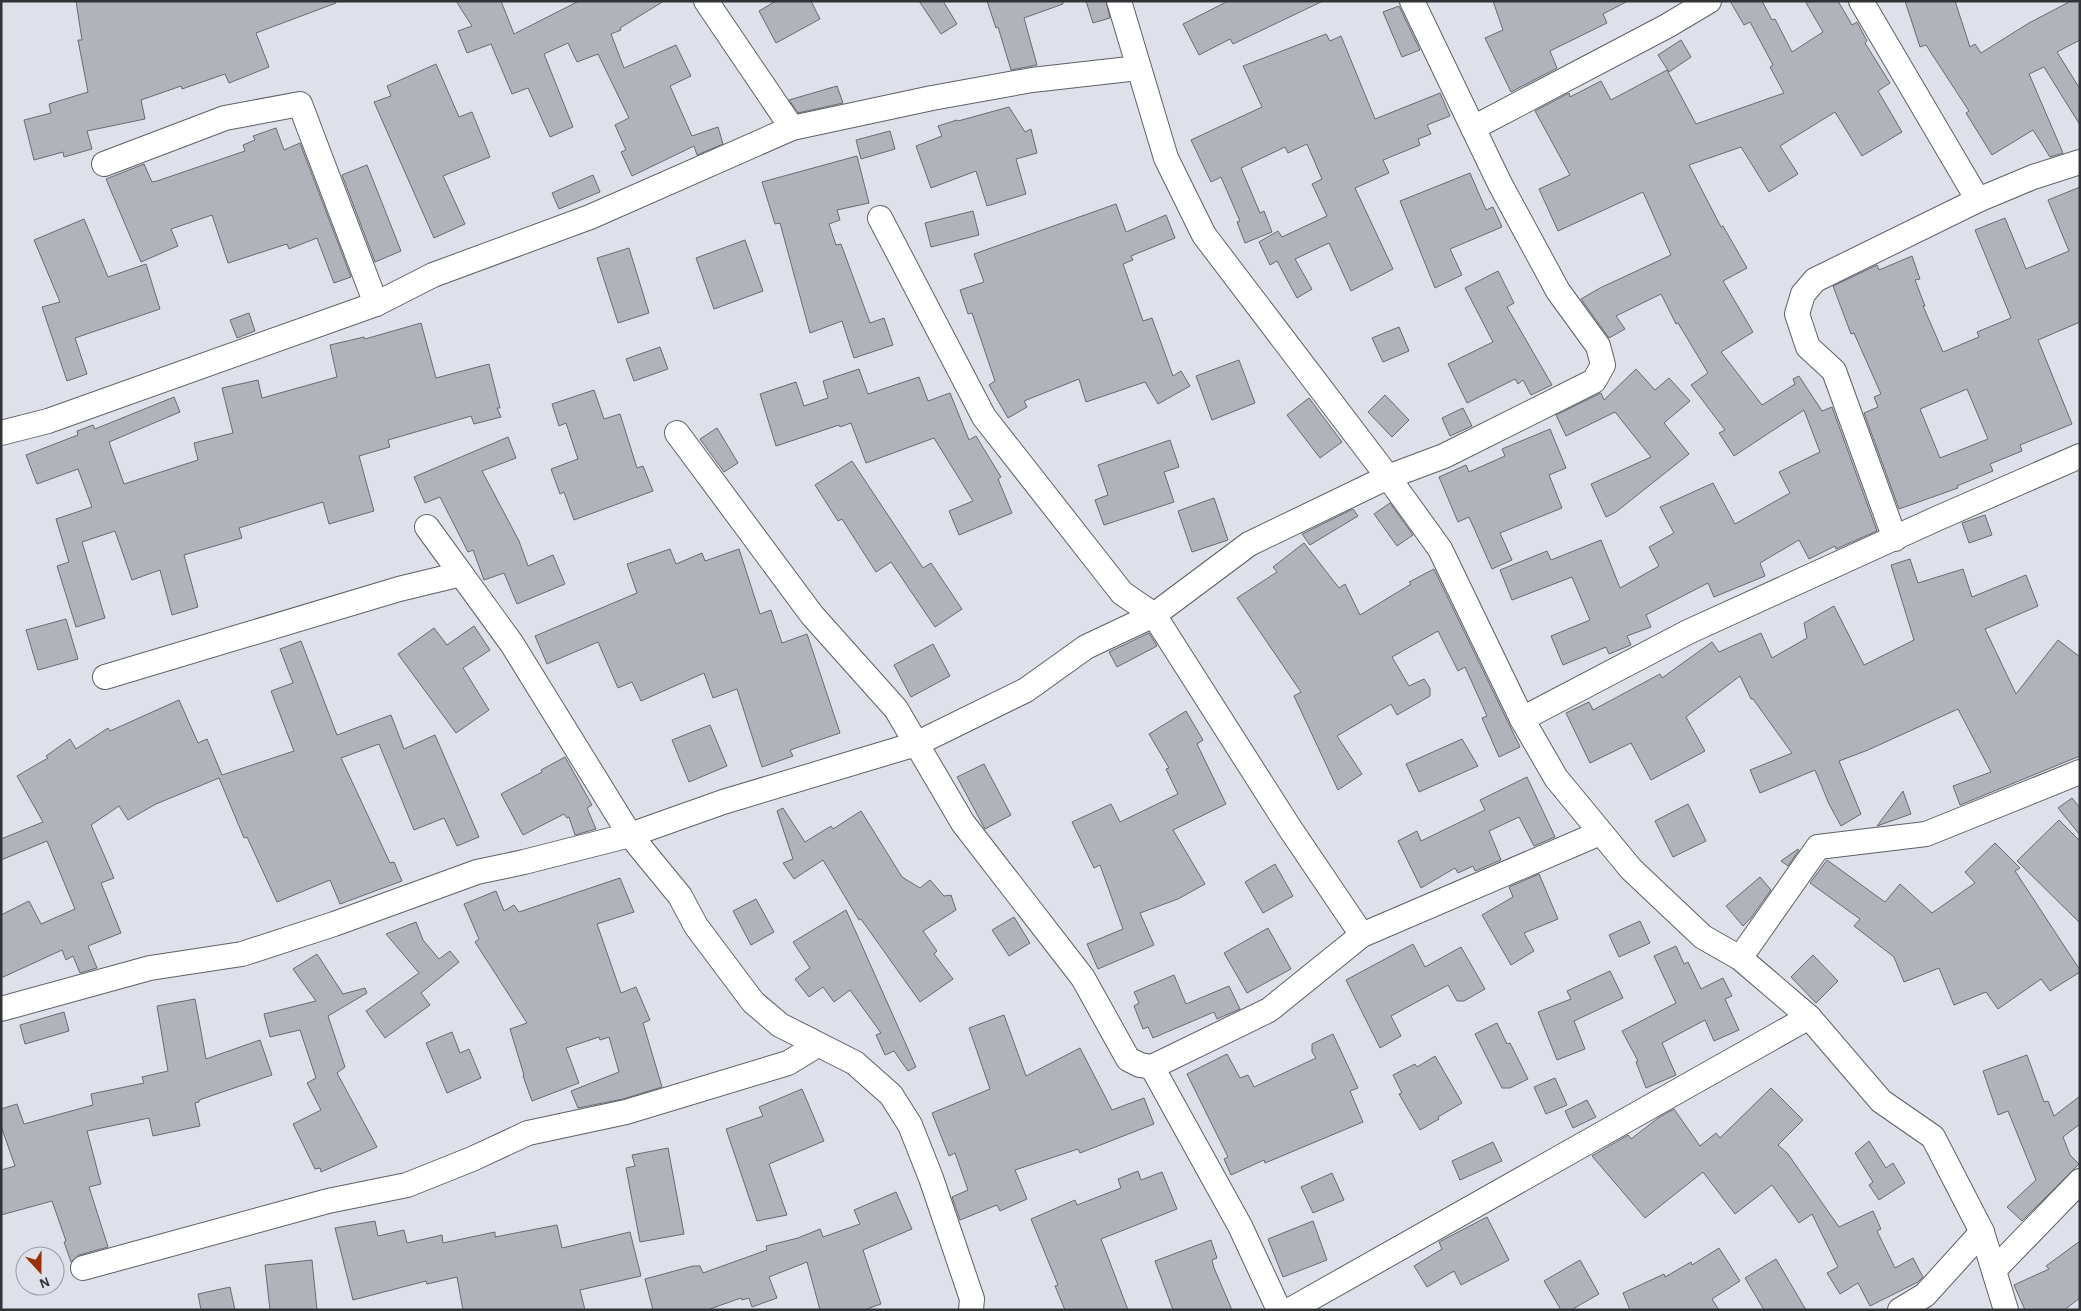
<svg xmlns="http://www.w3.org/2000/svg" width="2081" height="1311" font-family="'Alegreya Sans',sans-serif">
<rect width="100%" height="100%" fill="#dee1e9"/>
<g fill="#b1b3bb" stroke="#686b72" fill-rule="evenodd">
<path d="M76,1H335L336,3L256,33L269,67L229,83L225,74L182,89L181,86L141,100L145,119L87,131L92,149L64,157L63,152L34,160L24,120L51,113L49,104L88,92L78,40H82Z"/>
<path d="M456,1H501L514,34L579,1H664L620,28L621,30L611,34L624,68L676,45L691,76L670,86L692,136L718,127L723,144L697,155L694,146L632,176L621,152L626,150L615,125L629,118L598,54L577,62L568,43L544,54L573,127L550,137L528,88L512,94L491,44L467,53L458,31L472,26Z"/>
<path d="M776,1H811L820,19L776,43L759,11Z"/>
<path d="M919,1H943L957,24L941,34Z"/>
<path d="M987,1H1063V4L1024,18L1037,65L1011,70L998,27L996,28Z"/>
<path d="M1086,1H1106L1110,18L1093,23Z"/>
<path d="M1228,1H1323L1233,44L1230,39L1199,55L1183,24Z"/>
<path d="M1493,1H1628L1603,14L1607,23L1550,51L1557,68L1511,92L1485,38L1503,30Z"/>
<path d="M1730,1H1762L1772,20L1775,19L1792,52L1823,32L1805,1H1838L1852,25L1857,22L1867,41L1865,43L1890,83L1878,91L1902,132L1862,156L1835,112L1780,146L1798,174L1769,192L1741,147L1689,165L1721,227L1723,226L1747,268L1723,281L1753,332L1721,352L1762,405L1795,384L1793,379L1799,376L1822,411L1832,407L1877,531L1836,549L1835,546L1809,559L1799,540L1760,563L1765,576L1714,597L1708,583L1646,615L1651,627L1627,636L1631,645L1609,654L1606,647L1563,665L1551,636L1590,620L1572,577L1512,600L1500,570L1547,551L1551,560L1601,540L1620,588L1659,566L1649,547L1674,533L1660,507L1713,483L1735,524L1790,493L1779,472L1820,452L1804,410L1734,456L1719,433L1725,430L1691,385L1708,373L1678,323L1676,324L1661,294L1616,316L1625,329L1609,338L1583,302L1581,299L1600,288L1671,255L1643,192L1558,231L1539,189L1570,175L1535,111L1569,93L1570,97L1601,81L1611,100L1667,70L1696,124L1784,93L1770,67L1773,65L1750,22L1744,25Z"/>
<path d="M1905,1H1955L1970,47L1975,44L1981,53L2029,23L2071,1H2080V40L2057,52L2080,89V125L2044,67L2029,74L2063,153L2050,157L2033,130L1992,155L1966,113L1969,111L1926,45L1920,47Z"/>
<path d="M1399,6L1420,50L1402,57L1383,12Z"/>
<path d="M1326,34L1330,41L1341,36L1375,119L1440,93L1450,116L1427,125L1431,134L1418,139L1420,145L1383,160L1389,173L1355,188L1393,269L1351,291L1329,243L1295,259L1312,289L1297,298L1277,261L1270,265L1259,242L1278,231L1282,237L1327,216L1312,184L1322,179L1307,144L1288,153L1285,147L1241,168L1260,213L1264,211L1272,232L1245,243L1237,222L1240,221L1221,177L1211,182L1191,140L1262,107L1243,66Z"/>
<path d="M1681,40L1691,57L1669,72L1658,55Z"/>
<path d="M436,64L459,117L472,112L490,157L443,176L465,224L434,238L374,102L391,96L387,86Z"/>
<path d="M837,86L843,103L798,113L789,100Z"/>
<path d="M1009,107L1025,132L1031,129L1037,153L1016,159L1026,194L987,206L976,171L931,188L916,146L942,136L938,126L957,120L958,121Z"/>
<path d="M276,128L284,150L300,143L351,277L334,283L317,238L289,249L287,244L228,263L212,215L171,229L178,246L141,262L106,179L144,164L152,182L157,181L245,151L243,145L255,140L253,136Z"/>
<path d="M890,131L895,149L861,159L856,140Z"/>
<path d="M857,156L869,203L837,210L840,220L829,224L836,245L841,244L870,323L884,318L893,345L854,358L842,321L810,333L780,223L775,224L762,182Z"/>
<path d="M367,165L401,251L375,262L342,175Z"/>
<path d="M1470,173L1486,210L1493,207L1502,227L1450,249L1462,275L1435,288L1400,201Z"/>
<path d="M593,175L600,192L559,209L552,193Z"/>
<path d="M2080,187V322L2038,340L2072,424L2020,445L2022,451L1990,464L1993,471L1957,486L1958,488L1899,509L1864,413L1878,407L1874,397L1881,394L1854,333L1851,334L1833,286L1877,265L1879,270L1912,256L1920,279L1915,280L1925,306H1923L1943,352L1979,337L1977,332L2011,318L1975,230L2005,218L2026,269L2069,251L2048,200ZM1967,389L1988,439L1940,458L1920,409Z"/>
<path d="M1116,204L1126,232L1166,215L1175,238L1131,256L1133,260L1123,264L1143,321L1152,318L1173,376L1181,371L1190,386L1158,404L1145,382L1086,402L1079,379L1024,401L1027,407L1008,418L989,385L995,381L972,313L968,314L960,290L984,282L974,254Z"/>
<path d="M973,211L979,235L931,247L925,223Z"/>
<path d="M84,219L108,277L146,264L160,309L75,338L87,374L67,381L42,307L60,302L34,240Z"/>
<path d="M745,240L763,291L714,309L696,258Z"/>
<path d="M629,248L649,313L618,323L597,258Z"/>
<path d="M1498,271L1514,303L1507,307L1552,385L1531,395L1523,380L1518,384L1515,379L1467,403L1448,364L1493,342L1465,288Z"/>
<path d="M249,313L255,331L237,338L230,320Z"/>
<path d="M421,323L436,378L489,364L500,408H497L501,417L474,424L471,416L388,440L390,447L359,456L374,511L329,524L323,502L239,528L242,538L184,555L198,607L172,615L160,570L132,580L115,531L82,542L105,618L76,627L57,566L69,562L56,519L92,507L78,469L37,484L26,455L78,435L77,431L93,425L95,429L174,397L180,412L109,442L124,484L198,460L194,443L233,433L222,388L258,380L262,398L337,377L330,345L364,337L365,339Z"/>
<path d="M1399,327L1409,351L1383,362L1372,338Z"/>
<path d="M660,347L668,369L634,381L626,359Z"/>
<path d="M1239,360L1255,403L1212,420L1196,376Z"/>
<path d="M859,369L868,394L919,377L928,401L950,393L969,440L976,436L1001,477L998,479L1012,513L959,535L949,511L973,501L934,438L866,463L851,423L840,427L839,425L776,446L760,394L796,382L804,406L828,398L823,381Z"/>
<path d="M1636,369L1655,390L1669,378L1690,401L1664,423L1689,454L1616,512L1606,517L1591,484L1651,457L1615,412L1566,436L1556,415L1601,393L1604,400Z"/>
<path d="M594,390L604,419L620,414L637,468L643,466L653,491L574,520L564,492L560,494L551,469L578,459L566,423L559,426L552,404Z"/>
<path d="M1385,395L1409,420L1392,437L1368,412Z"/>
<path d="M1309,398L1342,442L1320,458L1287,415Z"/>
<path d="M1463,408L1472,426L1450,436L1442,418Z"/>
<path d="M717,428L738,463L724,472L700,439Z"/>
<path d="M1550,429L1566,468L1549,475L1562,508L1500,533L1512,560L1492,569L1469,517L1458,522L1439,477L1466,465L1469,472L1505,456L1502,449Z"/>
<path d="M508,437L516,458L482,471L519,541L528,566L553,555L565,584L517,604L504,573L484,580L473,550L468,552L440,497L425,503L414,477Z"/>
<path d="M1170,440L1179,467L1164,472L1174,502L1104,525L1095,500L1108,495L1098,465Z"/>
<path d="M852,461L923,568L931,563L962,609L935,627L891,562L876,572L842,519L838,521L815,485Z"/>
<path d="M1214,498L1228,540L1192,552L1178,511Z"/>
<path d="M1390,503L1413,535L1397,546L1374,514Z"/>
<path d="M1353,509L1358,516L1310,545L1302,534Z"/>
<path d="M1985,515L1992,535L1969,543L1962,523Z"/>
<path d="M1304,543L1339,588L1345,584L1360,615L1411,584L1409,582L1434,569L1520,747L1499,757L1482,718L1487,716L1465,667L1458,671L1438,631L1392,657L1409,686L1424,679L1430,688V696L1397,715L1391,704L1337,736L1362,774L1338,790L1294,696L1301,692L1237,598L1277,572L1273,567Z"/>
<path d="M670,549L676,564L702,553L705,561L739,549L760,614L771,610L782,643L807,634L840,733L790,750L793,756L762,767L737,689L713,698L704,673L641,701L632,682L618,688L598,642L547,664L535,636L637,593L627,564Z"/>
<path d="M1910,559L1918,583L1963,569L1972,597L2026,575L2038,606L1985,629L2016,694L2058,640L2080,657V756L1960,805L1953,786L1991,772L1958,709L1868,750L1839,761L1861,814L1841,826L1829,804L1815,770L1760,793L1750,770L1792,753L1753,699H1751L1740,676L1686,717L1705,751L1651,780L1631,743L1590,763L1566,713L1589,702L1593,710L1660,674L1662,678L1712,642L1719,652L1761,633L1772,658L1807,638L1804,623L1834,606L1864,665L1914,640L1891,565Z"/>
<path d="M66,619L78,659L38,670L26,630Z"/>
<path d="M474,626L490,650L463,668L489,710L456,733L398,654L434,628L447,645Z"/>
<path d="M1149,633L1157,646L1117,667L1109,652Z"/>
<path d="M301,641L337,735L391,715L404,749L435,735L479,837L457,846L444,818L414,830L379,744L341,758L390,863L394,862L402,881L340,904L330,880L277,902L247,837L244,838L219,778L156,804L128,820L119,806L91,825L114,878L101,883L121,933L88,946L97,968L80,973L73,956L66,960L62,950L1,978V915L29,901L41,924L75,909L47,841L1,860V839L43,822L17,776L48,758L46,756L70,739L76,749L108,728L110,731L179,700L198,743L207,739L222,775L294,751L271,691L293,683L280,649Z"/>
<path d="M933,644L950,676L911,697L894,665Z"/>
<path d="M1186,711L1203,740L1197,744L1226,804L1173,830L1205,884L1178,899L1140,913L1154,945L1098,969L1087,944L1123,929L1100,865L1094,868L1072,822L1111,804L1120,822L1178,794L1166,769L1169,768L1149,734Z"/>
<path d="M710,725L727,766L689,782L672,740Z"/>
<path d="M1462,739L1478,766L1419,792L1406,764Z"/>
<path d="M565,757L592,805L587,808L596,829L575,835L569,817L567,818L564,814L523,835L501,794L542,772L541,770Z"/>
<path d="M984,764L1011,815L985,829L957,777Z"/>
<path d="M1527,777L1555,837L1534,846L1519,817L1489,831L1501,860L1475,871L1473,866L1458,873L1455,868L1421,888L1398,841L1417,831L1421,841L1485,810L1480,800Z"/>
<path d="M1903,791L1911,814L1877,826Z"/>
<path d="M2072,798L2080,808V835L2058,808Z"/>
<path d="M1688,804L1706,841L1673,857L1655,821Z"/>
<path d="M783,808L805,842L831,826L833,829L861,811L902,877L920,888L930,880L944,896L951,895L956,910L923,931L937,951L934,954L953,979L920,1002L861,919L859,920L823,860L794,879L783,863L793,859L777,811Z"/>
<path d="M2059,820L2080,841V923L2017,861Z"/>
<path d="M1995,843L2020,868L2015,871L2080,970V972L2050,991L2041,979L1998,1009L1986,992L1954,1005L1939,968L1904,982L1894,957L1854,926L1860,919L1810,883L1827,860L1885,902L1900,884L1932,913L1975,883L1965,872Z"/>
<path d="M1798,849L1799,850L1788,866L1781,861Z"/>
<path d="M1275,864L1293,896L1263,913L1245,882Z"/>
<path d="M1539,874L1558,919L1524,933L1534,951L1511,965L1482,915L1513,897L1509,887Z"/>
<path d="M1760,877L1771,890L1751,918L1743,926L1726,906Z"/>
<path d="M620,878L634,912L597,924L621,993L636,987L650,1020L643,1023L662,1087L623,1099L578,1108L571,1091L619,1072L609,1037L600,1040L599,1037L566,1048L579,1083L532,1101L523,1076L524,1075L510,1029L527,1023L475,942L479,939L464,904L496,891L504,911L514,905L519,912Z"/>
<path d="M756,899L774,932L751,945L733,911Z"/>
<path d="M846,910L916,1067L908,1071L894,1051L885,1055L876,1035L881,1033L850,990L834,1002L823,987L809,997L795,979L810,968L793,942Z"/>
<path d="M1014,917L1030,943L1009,956L992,930Z"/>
<path d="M1640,921L1650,943L1619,957L1609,935Z"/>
<path d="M416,922L423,940L439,959L450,951L459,962L421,993L430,1005L385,1038L366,1011L419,973L386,934Z"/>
<path d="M1268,928L1291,969L1247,993L1224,953Z"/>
<path d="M1413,944L1425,967L1461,947L1485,989L1464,1001H1457L1448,985L1391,1016L1401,1036L1380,1048L1346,980Z"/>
<path d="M1676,946L1684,964L1688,962L1701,989L1723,978L1732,996L1725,999L1739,1030L1714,1041L1705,1020L1662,1043L1676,1075L1646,1088L1636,1062L1638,1061L1622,1031L1676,1003L1654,956Z"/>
<path d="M317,954L343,994L365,988L367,993L328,1016L345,1067L337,1073L377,1147L321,1172L320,1168L315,1169L293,1124L321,1110L307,1083L316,1078L300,1030L270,1037L264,1014L316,1001L293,969Z"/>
<path d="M1813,955L1838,981L1816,1003L1791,977Z"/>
<path d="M1610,971L1623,998L1574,1021L1585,1049L1557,1060L1538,1012L1571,999L1567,991Z"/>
<path d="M1174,975L1186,1004L1229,986L1240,1009L1217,1019L1214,1012L1153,1038L1148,1027L1143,1029L1134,1006L1139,1003L1134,992Z"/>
<path d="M195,999L206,1059L260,1040L272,1075L199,1100V1102L195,1103L200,1126L153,1136L149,1118L87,1131L101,1184L89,1187L108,1247L79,1255L71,1262L64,1242L66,1241L52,1201L1,1215V1170L15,1166L1,1126V1109L17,1104L24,1124L93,1105L91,1094L144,1083L142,1077L168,1071L157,1006Z"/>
<path d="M64,1012L69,1031L25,1044L20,1025Z"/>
<path d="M1004,1015L1026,1076L1080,1048L1112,1110L1144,1098L1154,1124L1080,1153L1078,1149L1015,1170L1027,1199L1000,1211L997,1205L960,1220L952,1197L968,1190L955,1153L949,1156L932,1113L990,1089L969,1028Z"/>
<path d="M1497,1023L1507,1044L1510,1043L1528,1079L1510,1088H1502L1475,1034Z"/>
<path d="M452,1032L460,1053L469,1049L481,1078L447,1093L426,1043Z"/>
<path d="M1333,1034L1358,1088L1350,1091L1363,1122L1265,1163L1264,1160L1231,1175L1224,1159L1228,1157L1187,1074L1227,1054L1240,1078L1248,1075L1254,1087L1316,1058L1312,1052V1044Z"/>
<path d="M2027,1055L2044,1102L2048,1101L2054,1116L2080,1096V1124L2063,1137L2070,1155L2079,1164L2022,1221L2007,1207L2036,1180L2008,1111L1998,1115L1983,1071Z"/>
<path d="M1435,1056L1462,1103L1438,1117L1439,1119L1420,1130L1399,1094L1402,1093L1393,1075L1415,1064L1417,1067Z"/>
<path d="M1555,1078L1567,1105L1546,1114L1534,1087Z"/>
<path d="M1771,1088L1803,1120L1778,1145L1788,1154L1839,1227L1873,1211L1881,1229L1877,1231L1895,1268L1913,1258L1923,1277L1918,1282L1870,1306L1858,1283L1840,1294L1827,1273L1838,1267L1812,1214L1799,1223L1772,1185L1735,1214L1703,1172L1645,1218L1592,1156L1628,1135L1631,1139L1658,1118L1674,1109L1700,1146L1716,1133L1720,1138Z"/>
<path d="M802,1089L824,1141L769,1164L787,1215L757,1221L726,1129L763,1116L759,1107Z"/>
<path d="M1587,1100L1596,1117L1573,1128L1565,1111Z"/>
<path d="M1869,1141L1886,1168L1893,1163L1905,1183L1879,1200L1869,1185L1873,1182L1855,1153Z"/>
<path d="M1493,1142L1502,1161L1460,1180L1452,1161Z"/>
<path d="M668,1148L684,1234L640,1242L626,1168L635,1166L632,1155Z"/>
<path d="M1138,1171L1141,1180L1162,1172L1177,1209L1101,1239L1128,1310H1065L1055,1286L1058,1285L1031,1219L1075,1200L1077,1205L1121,1188L1118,1179Z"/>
<path d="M1332,1173L1344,1200L1313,1213L1301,1187Z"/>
<path d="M896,1192L912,1229L863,1250L881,1304L864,1310H820L807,1262L769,1277L777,1298L752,1307L749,1298L742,1300L741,1298L707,1310H653L645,1279L693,1266H700L703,1273L767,1250L766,1246L798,1238L820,1229L823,1237L860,1224L854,1210Z"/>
<path d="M1487,1217L1509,1260L1461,1285L1454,1271L1427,1287L1414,1266L1442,1249L1439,1242Z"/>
<path d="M375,1221L378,1236L404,1230L407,1243L442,1235L443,1243L495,1232V1237L557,1225L562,1248L630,1232L641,1276L580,1290L585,1310H463L457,1277L427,1284L426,1281L353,1300L335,1228Z"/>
<path d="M1313,1221L1327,1260L1283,1277L1268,1239Z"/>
<path d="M1211,1240L1217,1258L1212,1260L1214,1268L1232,1310H1173L1155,1261Z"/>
<path d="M2080,1241V1298L2064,1310H2025L2014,1285L2049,1269L2046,1266Z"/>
<path d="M1719,1248L1740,1281L1712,1299L1719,1310H1630L1623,1293L1664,1274L1665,1277L1691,1262L1692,1265Z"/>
<path d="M1776,1259L1806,1310H1764L1745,1278Z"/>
<path d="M312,1260L317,1310H270L265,1265Z"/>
<path d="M1580,1260L1599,1294L1571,1310H1561L1544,1281Z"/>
<path d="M230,1287L235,1310H201L198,1294Z"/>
</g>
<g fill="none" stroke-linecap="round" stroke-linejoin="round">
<g stroke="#5e6067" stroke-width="26">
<g id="minor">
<path d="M706,1L792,128"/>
<path d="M1119,1L1166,158L1204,235L1388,477L1440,549L1522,719L1556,778L1631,869L1703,937L1740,958L1809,1017L1881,1101L1933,1137L1982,1232L2006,1310"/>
<path d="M1861,1L1978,200L2033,177L2080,162"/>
<path d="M1473,128L1667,26L1709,1"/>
<path d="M104,164L225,118L300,104L376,304"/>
<path d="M880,218L984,417L1122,593L1154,615L1289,827L1362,935"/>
<path d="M1,433L48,421L376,304L433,275L590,217L792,128L932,98L1032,80L1138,68"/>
<path d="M677,433L812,615L896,709L963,823L1083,978L1128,1059L1140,1065L1152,1067L1269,1010L1362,935L1600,833"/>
<path d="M427,527L512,644L630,835L680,896L696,926L753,1002L780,1025L855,1063L891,1095L910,1125L931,1178L972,1299L971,1310"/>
<path d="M1895,539L1834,371L1808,347L1797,314L1803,294L1815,280L1978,200"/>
<path d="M105,677L399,589L461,574"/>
<path d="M1522,719L1688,632L1936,519L2080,456"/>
<path d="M1740,958L1818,847L1926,834L2080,772"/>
<path d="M1,1009L150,968L242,954L334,924L477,872L524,862L630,835L723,802L916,744L1026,690L1086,647L1154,615L1249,544L1388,477L1444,456L1594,381L1603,365L1598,346L1558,291L1500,184L1412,1"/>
<path d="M1152,1067L1240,1226L1279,1310"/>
<path d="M83,1268L328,1201L407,1185L472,1159L528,1133L626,1112L788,1063L811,1049L810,1040"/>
<path d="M1994,1270L2080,1181"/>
<path d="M1290,1310L1809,1017"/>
<path d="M1900,1310L1925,1295L1982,1232"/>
</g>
</g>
<use href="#minor" stroke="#fff" stroke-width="24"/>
</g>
<rect width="2081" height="1311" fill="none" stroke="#313336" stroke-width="5"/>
<g transform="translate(40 1271) rotate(159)"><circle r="24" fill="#dee1e9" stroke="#999ba1"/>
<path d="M0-4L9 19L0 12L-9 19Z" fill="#983206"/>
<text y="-8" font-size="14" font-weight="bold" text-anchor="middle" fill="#313336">N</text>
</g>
</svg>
